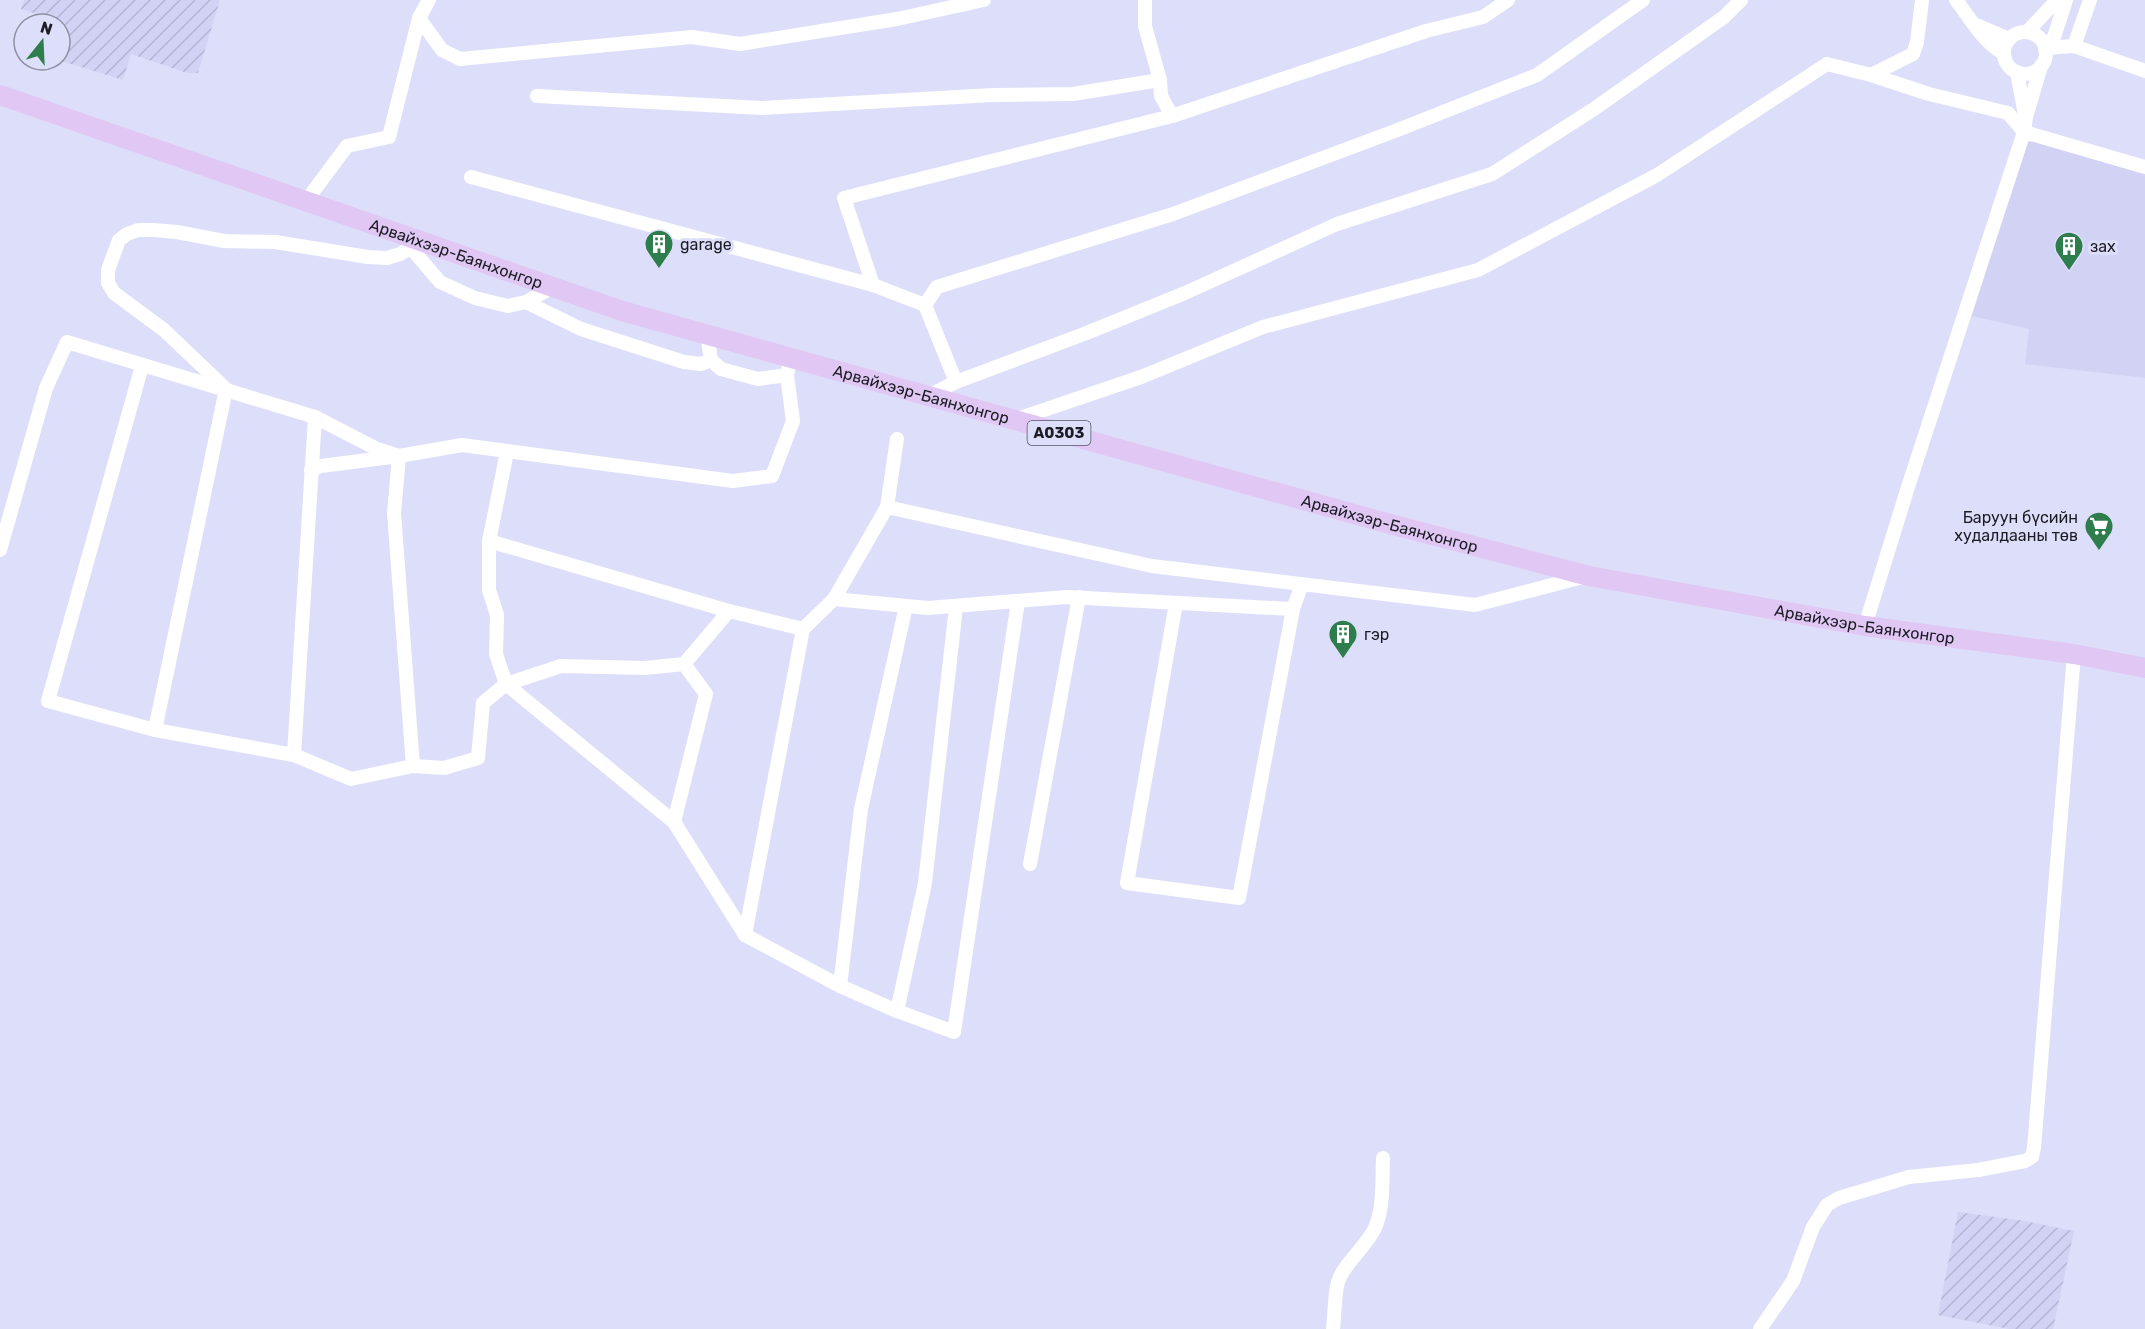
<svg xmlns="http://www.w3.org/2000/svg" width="2145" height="1329" font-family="Rubik,sans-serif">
<defs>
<pattern id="industrial-furrows" width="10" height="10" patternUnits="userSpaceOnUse" patternTransform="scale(1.5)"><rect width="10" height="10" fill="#d2d2f5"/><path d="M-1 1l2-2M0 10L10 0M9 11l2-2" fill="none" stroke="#b4b4d2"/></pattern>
</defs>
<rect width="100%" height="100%" fill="#dddef9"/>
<path fill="#d2d2f5" d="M2036,139L2145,170V378L2025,364L2029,329L1972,316L2026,144Z"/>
<g fill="url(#industrial-furrows)">
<path d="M24,0H220L198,73H187L131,54L123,80L58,60H60V24H37L40,15L21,9Z"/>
<path d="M1958,1212L2019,1220L2074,1231L2053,1329H2009L1938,1315Z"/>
</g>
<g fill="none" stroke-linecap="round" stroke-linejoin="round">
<g stroke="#fff" stroke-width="14">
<path d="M1145,0V26L1160,80L1161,96L1172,116"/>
<path d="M1956,0C1970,18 1983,42 2003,53"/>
<path d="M419,18L442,50L460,59L692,37L740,44L897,19L984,0"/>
<path d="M1976,25L2009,39"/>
<path d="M2027,32L2057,0"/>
<circle cx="2025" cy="53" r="21"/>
<path d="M2074,46L2090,0"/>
<path d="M2045,48L2074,46L2145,71"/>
<path d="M2045,48L2054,37L2066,0"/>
<path d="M2017,72L2025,115"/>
<path d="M1871,75L1913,54L1917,42L1922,0"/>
<path d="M537,96L762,108L993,95L1073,94L1160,80"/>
<path d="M471,177L873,285L925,305L956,382"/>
<path d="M306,201L347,146L389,137L419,18L429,0"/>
<path d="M411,248L440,282L475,298L508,306L526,302L553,287"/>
<path d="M873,285L844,198L1172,116L1426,31L1483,17L1508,0"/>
<path d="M526,302L581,329L684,362L701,364L711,360"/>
<path d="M925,305L937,287L1173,214L1395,131L1537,75L1643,0"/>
<path d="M707,334L711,360L721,369L758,379L787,375L789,366"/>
<path d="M142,366L48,701L155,730L294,755L351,779L413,766L444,768L478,758L483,703L506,684L561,666L645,668L684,664L729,611"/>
<path d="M928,396L956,382L1084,334L1185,293L1337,224L1492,174L1594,109L1724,17L1741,0"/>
<path d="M1014,420L1141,377L1263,327L1478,270L1657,175L1827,64L1871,75L1929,94L2008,113L2024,132L2145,167"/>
<path d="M507,452L489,541V590L497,615L496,654L506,684L674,822L745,935L840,986L897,1011L954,1032L1018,601"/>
<path d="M311,470L321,466L399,456L394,513L413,766"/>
<path d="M887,507L1152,566L1475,605L1587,576"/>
<path d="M489,541L729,611L803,629L834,599L887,507L897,439"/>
<path d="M0,550L46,388L67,342L315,417L377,449L399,456L462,445L733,481L772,476L793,421L787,375"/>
<path d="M834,599L928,608L1067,597L1293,609"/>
<path d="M1176,603L1127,883L1239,898L1293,609L1302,584"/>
<path d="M1865,626L1908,487L2024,132L2026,117L2041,66"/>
<path d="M155,730L226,389L164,330L114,293L108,283V270L119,240L127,234L138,230H153L177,232L224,241L275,242L368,257L387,258L400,254L421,241"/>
<path d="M294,755L315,417"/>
<path d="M674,822L706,694L684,664"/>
<path d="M1030,864L1079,597"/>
<path d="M745,935L803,629"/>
<path d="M840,986L861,809L906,606"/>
<path d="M897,1011L925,883L956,607"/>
<path d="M1333,1329C1335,1314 1334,1297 1338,1282C1344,1263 1366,1247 1375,1228C1384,1207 1382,1181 1383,1158"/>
<path d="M1760,1329L1793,1281L1813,1227L1827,1205L1839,1198L1909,1177L1978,1170L2025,1161L2032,1157L2034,1148L2074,654"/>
</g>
<path stroke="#e1c7f4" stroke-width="20" id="s1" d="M0,95L622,311L1390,524L1589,576L1865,626L2074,654L2145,668"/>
</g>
<defs>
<g id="building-pin" transform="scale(1.5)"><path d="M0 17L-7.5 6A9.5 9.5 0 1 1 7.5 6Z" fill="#2e7d4d" stroke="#dddef9"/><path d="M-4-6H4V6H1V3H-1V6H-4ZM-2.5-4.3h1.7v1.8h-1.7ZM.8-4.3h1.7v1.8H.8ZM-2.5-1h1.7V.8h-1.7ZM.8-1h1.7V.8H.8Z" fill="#fff"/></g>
<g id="supermarket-pin" transform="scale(1.5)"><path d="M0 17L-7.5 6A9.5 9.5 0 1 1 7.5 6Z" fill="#2e7d4d" stroke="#dddef9"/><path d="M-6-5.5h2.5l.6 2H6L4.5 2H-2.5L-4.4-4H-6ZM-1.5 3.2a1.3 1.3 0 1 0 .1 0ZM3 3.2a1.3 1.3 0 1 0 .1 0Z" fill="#fff"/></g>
</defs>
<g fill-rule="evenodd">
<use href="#building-pin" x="659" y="244"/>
<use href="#building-pin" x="2069" y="246"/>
<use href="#supermarket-pin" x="2099" y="526"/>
<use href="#building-pin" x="1343" y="634"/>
</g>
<g text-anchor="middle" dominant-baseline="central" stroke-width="6" stroke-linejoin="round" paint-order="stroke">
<rect fill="#dddef9" stroke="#565665" stroke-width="1.5" x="1027.5" y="421" width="63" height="24" rx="4.5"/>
<g font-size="15" font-weight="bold" fill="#1c1c25">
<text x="1059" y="433">A0303</text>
</g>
<g font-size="16" fill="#1c1c25" stroke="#dddef9" text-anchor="start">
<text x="680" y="244">garage</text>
<text x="2090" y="246">зах</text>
<text x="2078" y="517" text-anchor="end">Баруун бүсийн<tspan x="2078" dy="18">худалдааны төв</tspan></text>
<text x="1364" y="634">гэр</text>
</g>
<g font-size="16" fill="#1c1c25" stroke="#dddef9">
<text stroke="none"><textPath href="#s1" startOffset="483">Арвайхээр-Баянхонгор</textPath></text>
<text stroke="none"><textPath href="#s1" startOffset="969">Арвайхээр-Баянхонгор</textPath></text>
<text stroke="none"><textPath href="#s1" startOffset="1455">Арвайхээр-Баянхонгор</textPath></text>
<text stroke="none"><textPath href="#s1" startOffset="1941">Арвайхээр-Баянхонгор</textPath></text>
</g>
</g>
<g transform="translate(42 42) rotate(18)"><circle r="28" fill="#dddef9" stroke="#9090a4" stroke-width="1.5"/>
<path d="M0-4.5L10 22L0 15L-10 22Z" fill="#2e7d4d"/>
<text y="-9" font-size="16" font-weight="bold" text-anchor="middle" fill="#1c1c25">N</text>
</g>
</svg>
